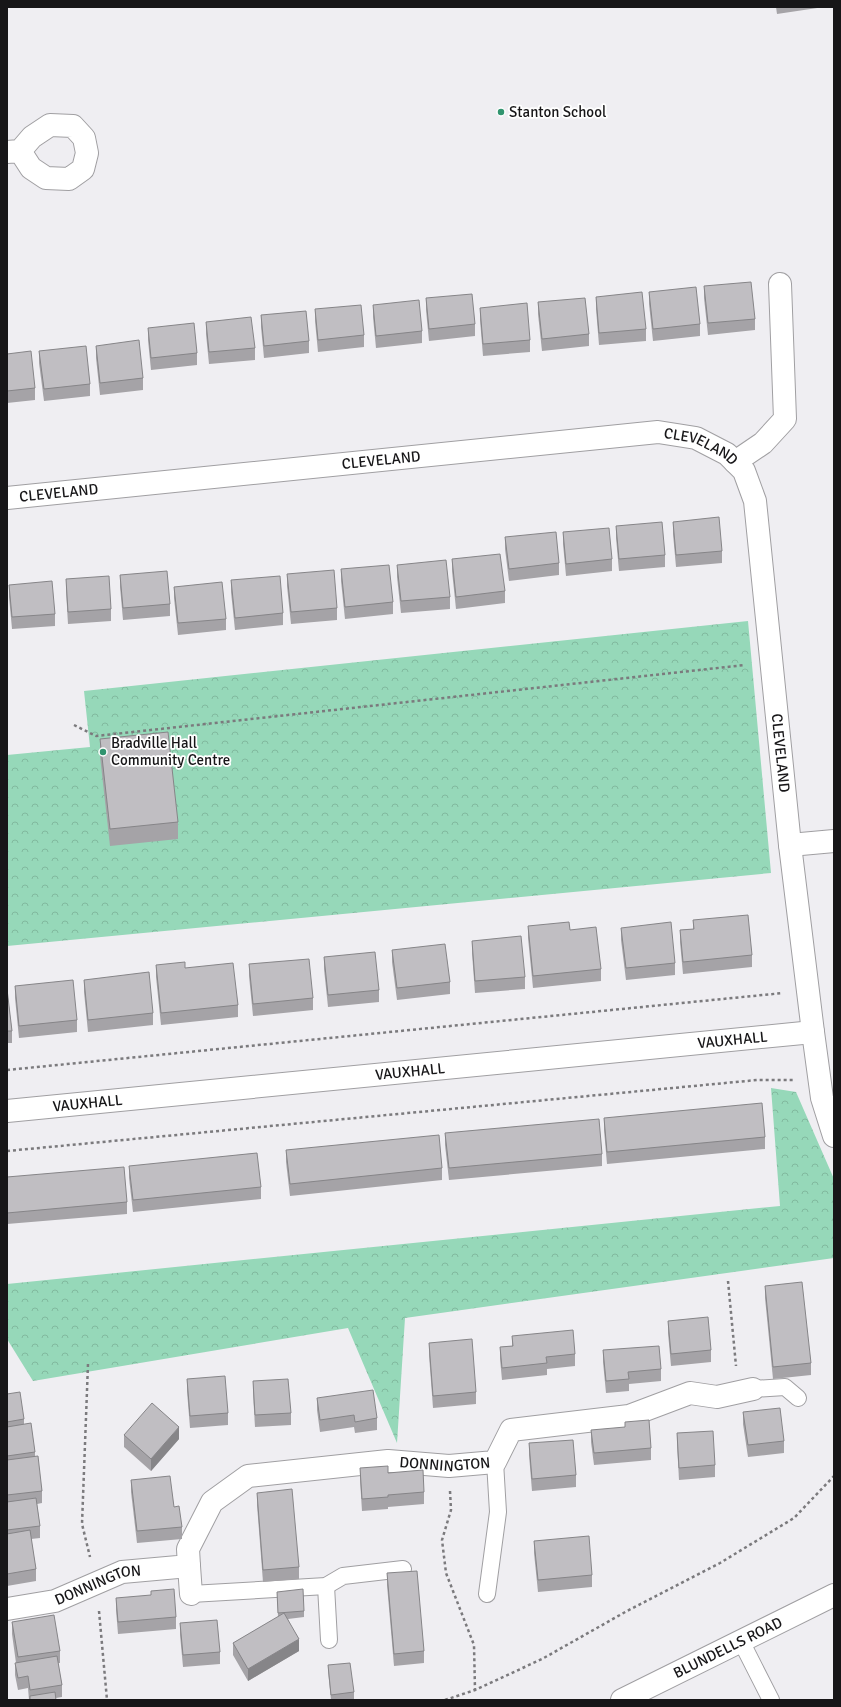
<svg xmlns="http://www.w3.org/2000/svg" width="841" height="1707" font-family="Signika,sans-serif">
<defs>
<pattern id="park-crowns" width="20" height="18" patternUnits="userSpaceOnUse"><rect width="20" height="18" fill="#96d8b9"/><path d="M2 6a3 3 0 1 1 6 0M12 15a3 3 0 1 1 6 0" fill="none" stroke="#81b99e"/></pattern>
</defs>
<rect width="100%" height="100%" fill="#efeef2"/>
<g fill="url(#park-crowns)">
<path d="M748,621L771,873L7,946V755L90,747L84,691Z"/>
<path d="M771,1088L796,1092L834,1179V1258L405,1318L397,1443L348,1328L33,1381L7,1339V1284L780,1206Z"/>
</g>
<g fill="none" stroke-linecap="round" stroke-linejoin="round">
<g stroke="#a09fa2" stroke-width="18">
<g id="service">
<path d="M753,1389L785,1387L798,1398"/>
<path d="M326,1586L329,1640"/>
<path d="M191,1594L326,1586L343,1576L403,1569"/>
<path d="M487,1594L498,1512L495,1462"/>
<path d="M741,1641L771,1700"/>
</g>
</g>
<g stroke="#a09fa2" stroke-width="24">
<g id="minor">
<path d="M7,152L20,151L32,137L50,125L73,126L84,138L87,153L83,169L69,179L46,178L31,168L20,151"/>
<path d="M735,462L763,443L785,419L780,284"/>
<path id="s1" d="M7,498L658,432L696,438L727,454L744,471L755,501L790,845L813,1032L822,1098L834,1136"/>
<path d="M790,845L834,841"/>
<path id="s2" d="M7,1111L813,1032"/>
<path d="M189,1566L191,1594"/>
<path id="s3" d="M7,1609L55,1601L122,1572L189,1566L188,1549L212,1502L248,1476L388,1461L449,1466L495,1462L511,1430L629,1416L690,1393L717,1397L753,1389"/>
<path id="s4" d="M622,1700L834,1595"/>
</g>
</g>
<g stroke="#7b7a7d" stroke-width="2.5" stroke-dasharray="3 3" stroke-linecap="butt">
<path d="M74,725L96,736L745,665"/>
<path d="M7,1070L783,993"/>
<path d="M7,1151L757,1080H793"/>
<path d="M728,1281L736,1366"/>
<path d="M88,1364L82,1524L90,1557"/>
<path d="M450,1491L451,1510L442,1540L446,1573L474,1645L475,1690"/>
<path d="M99,1611L107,1700"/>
<path d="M445,1700L475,1690L542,1659L627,1611L720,1563L794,1518L834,1476"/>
</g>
<use href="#service" stroke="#fff" stroke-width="16"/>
<use href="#minor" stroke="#fff" stroke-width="22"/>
</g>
<g fill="#a5a3a7">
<path d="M776,7H824L777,14Z"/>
<path d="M704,286L755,319V330L708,335L704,298Z"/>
<path d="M649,292L700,324V336L653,341L649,304Z"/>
<path d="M596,297L646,329V341L599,345L596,309Z"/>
<path d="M426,298L475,324V336L429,341L426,310Z"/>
<path d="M538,302L589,334V346L542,351L538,314Z"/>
<path d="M373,305L422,331V343L376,348L373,317Z"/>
<path d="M480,308L530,340V352L483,356L480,320Z"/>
<path d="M315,309L364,335V347L318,352L315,321Z"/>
<path d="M261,315L309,341V353L264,358L261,327Z"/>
<path d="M206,322L255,348V360L209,364L206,334Z"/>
<path d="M148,328L197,353V365L151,370L148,340Z"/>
<path d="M96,346L143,378V390L100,395L96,358Z"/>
<path d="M39,351L90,384V396L44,401L39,363Z"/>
<path d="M7,354L35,388V400L7,403Z"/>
<path d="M673,522L722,551V563L676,567L673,534Z"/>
<path d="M616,526L665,555V567L619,571L616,538Z"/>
<path d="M563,532L612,559V571L566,576L563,544Z"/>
<path d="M505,537L559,563V575L509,581L505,549Z"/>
<path d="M452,559L505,591V603L456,609L452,571Z"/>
<path d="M397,565L450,597V609L401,613L397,577Z"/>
<path d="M341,569L393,602V614L345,619L341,581Z"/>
<path d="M287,574L337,608V620L291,624L287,586Z"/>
<path d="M120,575L170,604V616L123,620L120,587Z"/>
<path d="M66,579L111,609V621L68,624L66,591Z"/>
<path d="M231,580L283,613V625L235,630L231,592Z"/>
<path d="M9,585L55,614V626L12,629L9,597Z"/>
<path d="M174,587L226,619V630L178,635L174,598Z"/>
<path d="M100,739L178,822V839L110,846L100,756Z"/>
<path d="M693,920L752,955V967L683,974L680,942V930L693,929Z"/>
<path d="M528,926L601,969V981L533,988L528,938Z"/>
<path d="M621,928L675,963V975L626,980L621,940Z"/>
<path d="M472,941L525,977V989L475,993L472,953Z"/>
<path d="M392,950L450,982V994L397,1000L392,962Z"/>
<path d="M324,957L379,990V1002L328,1007L324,969Z"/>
<path d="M249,964L313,998V1010L253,1016L249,976Z"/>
<path d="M156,965L185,968L238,1005V1017L161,1025L156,977Z"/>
<path d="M84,980L153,1013V1025L88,1032L84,992Z"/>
<path d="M15,986L77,1020V1032L19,1038L15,998Z"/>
<path d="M7,989L12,1031V1043H7Z"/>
<path d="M604,1118L765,1137V1149L607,1164L604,1130Z"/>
<path d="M445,1133L602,1154V1166L449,1180L445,1145Z"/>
<path d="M286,1150L442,1168V1180L290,1196L286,1162Z"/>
<path d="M129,1166L261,1187V1199L133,1212L129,1178Z"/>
<path d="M7,1177L127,1202V1214L7,1224Z"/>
<path d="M765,1286L811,1363V1375L773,1379L765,1298Z"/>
<path d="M668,1321L711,1350V1362L671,1366L668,1333Z"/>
<path d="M512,1336L575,1354V1366L547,1369V1375L502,1380L500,1359V1347L512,1346Z"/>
<path d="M429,1343L476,1392V1404L433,1408L429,1355Z"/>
<path d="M603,1350L661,1369V1381L629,1384V1391L606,1393L603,1362Z"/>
<path d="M187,1379L228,1413V1425L190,1428L187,1391Z"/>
<path d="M253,1381L291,1413V1425L255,1427L253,1393Z"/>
<path d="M7,1394L24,1419V1425L35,1452V1457L42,1491V1503L37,1504L40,1526V1538L31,1539L36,1569V1581L7,1586Z"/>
<path d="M317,1398L377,1418V1430L355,1433L354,1427L320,1432L317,1410Z"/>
<path d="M743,1412L784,1441V1453L748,1457L743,1424Z"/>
<path d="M591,1430L651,1448V1460L594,1465L591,1442Z"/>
<path d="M677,1433L715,1465V1477L679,1480L677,1445Z"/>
<path d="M124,1435L179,1439L151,1471L124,1447Z"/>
<path d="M529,1443L576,1475V1487L532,1491L529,1455Z"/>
<path d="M360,1468L388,1473L424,1492V1504L388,1507V1509L362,1511L360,1480Z"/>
<path d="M131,1480L174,1507L182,1527V1539L137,1543L131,1492Z"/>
<path d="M257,1493L299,1567V1579L263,1582L257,1505Z"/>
<path d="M534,1541L592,1575V1587L538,1592L534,1553Z"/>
<path d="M387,1573L424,1651V1663L394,1666L387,1585Z"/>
<path d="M277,1592L304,1611V1617L288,1619L299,1651L248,1681L233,1655V1643L278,1617Z"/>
<path d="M116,1598L176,1617V1629L118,1634L116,1610Z"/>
<path d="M12,1622L60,1651V1663H58L62,1685V1697L56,1698V1700H29L28,1688L18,1690L15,1675V1663H16L12,1634Z"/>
<path d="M180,1623L220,1652V1664L183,1667L180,1635Z"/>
<path d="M328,1665L354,1692V1699L341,1700H331L328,1671Z"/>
</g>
<g fill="#868588">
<path d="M179,1427V1439L151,1471V1459Z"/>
<path d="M299,1639V1651L248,1681V1669Z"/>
</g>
<g fill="#c0bec2" stroke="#868588">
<path d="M751,282L755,319L708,323L704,286Z"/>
<path d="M696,287L700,324L653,329L649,292Z"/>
<path d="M642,292L646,329L599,333L596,297Z"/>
<path d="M472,294L475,324L429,329L426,298Z"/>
<path d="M585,298L589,334L542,339L538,302Z"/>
<path d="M419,300L422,331L376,336L373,305Z"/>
<path d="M527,303L530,340L483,344L480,308Z"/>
<path d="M361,305L364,335L318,340L315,309Z"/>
<path d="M306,311L309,341L264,346L261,315Z"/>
<path d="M251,317L255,348L209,352L206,322Z"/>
<path d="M194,323L197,353L151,358L148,328Z"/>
<path d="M139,340L143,378L100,383L96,346Z"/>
<path d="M86,346L90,384L44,389L39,351Z"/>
<path d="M31,351L35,388L7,391V354Z"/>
<path d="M719,517L722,551L676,555L673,522Z"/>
<path d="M662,522L665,555L619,559L616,526Z"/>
<path d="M609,528L612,559L566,564L563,532Z"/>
<path d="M556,532L559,563L509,569L505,537Z"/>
<path d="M500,554L505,591L456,597L452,559Z"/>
<path d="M446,560L450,597L401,601L397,565Z"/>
<path d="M389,565L393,602L345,607L341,569Z"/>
<path d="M334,570L337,608L291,612L287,574Z"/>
<path d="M167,571L170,604L123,608L120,575Z"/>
<path d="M109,576L111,609L68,612L66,579Z"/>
<path d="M280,576L283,613L235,618L231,580Z"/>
<path d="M52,581L55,614L12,617L9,585Z"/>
<path d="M222,582L226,619L178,623L174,587Z"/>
<path d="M168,732L178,822L110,829L100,739Z"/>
<path d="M748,915L752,955L683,962L680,930L694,929L693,920Z"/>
<path d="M569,922L570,930L596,927L601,969L533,976L528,926Z"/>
<path d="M671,922L675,963L626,968L621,928Z"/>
<path d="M521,936L525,977L475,981L472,941Z"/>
<path d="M445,944L450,982L397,988L392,950Z"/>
<path d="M375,952L379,990L328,995L324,957Z"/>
<path d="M309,959L313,998L253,1004L249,964Z"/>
<path d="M185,962V968L233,963L238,1005L161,1013L156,965Z"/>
<path d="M149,972L153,1013L88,1020L84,980Z"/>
<path d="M73,980L77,1020L19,1026L15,986Z"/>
<path d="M7,989L12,1031H7Z"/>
<path d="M762,1103L765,1137L607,1152L604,1118Z"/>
<path d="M599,1119L602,1154L449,1168L445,1133Z"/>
<path d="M439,1135L442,1168L290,1184L286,1150Z"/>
<path d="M257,1153L261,1187L133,1200L129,1166Z"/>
<path d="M124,1167L127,1202L7,1213V1177Z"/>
<path d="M802,1282L811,1363L773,1367L765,1286Z"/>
<path d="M708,1317L711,1350L671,1354L668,1321Z"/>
<path d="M573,1330L575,1354L546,1357L547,1363L502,1368L500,1347L513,1346L512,1336Z"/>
<path d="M472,1339L476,1392L433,1396L429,1343Z"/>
<path d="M659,1346L661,1369L628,1372L629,1379L606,1381L603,1350Z"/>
<path d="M225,1376L228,1413L190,1416L187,1379Z"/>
<path d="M288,1379L291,1413L255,1415L253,1381Z"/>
<path d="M373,1390L377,1418L355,1422L354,1415L320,1420L317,1398Z"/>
<path d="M20,1392L24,1419L7,1422V1394Z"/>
<path d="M152,1403L179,1427L151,1459L124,1435Z"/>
<path d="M780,1408L784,1441L748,1445L743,1412Z"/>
<path d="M649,1420L651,1448L594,1453L591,1430L625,1427V1422Z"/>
<path d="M31,1423L35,1452L7,1456V1427Z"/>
<path d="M713,1431L715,1465L679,1468L677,1433Z"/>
<path d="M573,1440L576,1475L532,1479L529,1443Z"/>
<path d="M38,1456L42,1491L7,1495V1460Z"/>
<path d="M388,1466V1473L423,1470L424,1492L388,1495V1497L362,1499L360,1468Z"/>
<path d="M170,1476L174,1507L179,1506L182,1527L137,1531L131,1480Z"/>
<path d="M292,1489L299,1567L263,1570L257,1493Z"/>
<path d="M36,1498L40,1526L7,1530V1502Z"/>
<path d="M30,1530L36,1569L7,1574V1534Z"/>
<path d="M589,1536L592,1575L538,1580L534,1541Z"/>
<path d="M417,1571L424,1651L394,1654L387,1573Z"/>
<path d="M174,1589L176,1617L118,1622L116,1598L151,1595V1591Z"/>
<path d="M303,1589L304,1611L278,1613L277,1592Z"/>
<path d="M284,1613L299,1639L248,1669L233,1643Z"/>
<path d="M54,1615L60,1651L18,1657L12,1622Z"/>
<path d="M217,1620L220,1652L183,1655L180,1623Z"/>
<path d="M57,1656L62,1685L30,1690L28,1676L18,1678L15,1663Z"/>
<path d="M350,1663L354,1692L331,1695L328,1665Z"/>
<path d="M55,1692L56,1700H30V1696Z"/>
</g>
<g fill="#31946f" stroke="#fff" stroke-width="1.5">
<circle cx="501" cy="112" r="4"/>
<circle cx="103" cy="752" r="4"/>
</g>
<g text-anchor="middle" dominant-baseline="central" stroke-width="3.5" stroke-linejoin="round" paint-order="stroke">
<g font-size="15" fill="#171618" stroke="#fff" text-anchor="start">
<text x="509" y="112">Stanton School</text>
<text x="111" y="743">Bradville Hall<tspan x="111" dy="17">Community Centre</tspan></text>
</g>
<g font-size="15" fill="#171618" stroke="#fff">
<text stroke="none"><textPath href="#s1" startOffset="700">CLEVELAND</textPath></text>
<text stroke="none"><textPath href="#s1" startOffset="376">CLEVELAND</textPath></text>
<text stroke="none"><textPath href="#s1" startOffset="52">CLEVELAND</textPath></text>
<text stroke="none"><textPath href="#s1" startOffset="1037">CLEVELAND</textPath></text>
<text stroke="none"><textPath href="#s2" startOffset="729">VAUXHALL</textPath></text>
<text stroke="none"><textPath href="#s2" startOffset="405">VAUXHALL</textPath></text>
<text stroke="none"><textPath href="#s2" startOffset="81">VAUXHALL</textPath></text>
<text stroke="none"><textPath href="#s3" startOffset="501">DONNINGTON</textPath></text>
<text stroke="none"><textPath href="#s3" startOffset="95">DONNINGTON</textPath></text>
<text stroke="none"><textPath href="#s4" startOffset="118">BLUNDELLS ROAD</textPath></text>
</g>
</g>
<rect width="841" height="1707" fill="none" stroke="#171618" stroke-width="16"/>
</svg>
